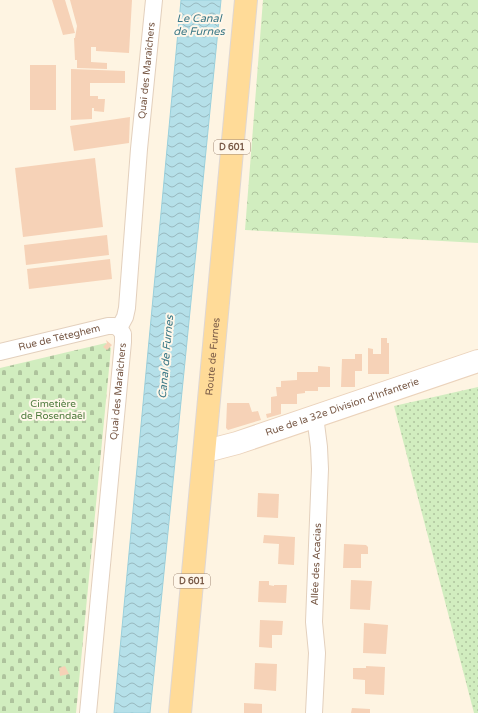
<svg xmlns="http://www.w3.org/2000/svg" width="478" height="713" font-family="'Varela Round',sans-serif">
<defs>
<pattern id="grass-dots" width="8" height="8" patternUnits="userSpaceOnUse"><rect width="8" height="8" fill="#d1edbf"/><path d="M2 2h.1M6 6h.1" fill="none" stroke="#aec39d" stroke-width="1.8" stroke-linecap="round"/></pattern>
<pattern id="forest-crowns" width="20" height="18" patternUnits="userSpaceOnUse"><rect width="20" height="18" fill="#d1edbf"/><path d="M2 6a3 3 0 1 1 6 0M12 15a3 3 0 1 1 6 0" fill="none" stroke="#aec39d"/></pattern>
<pattern id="cemetery-stones" width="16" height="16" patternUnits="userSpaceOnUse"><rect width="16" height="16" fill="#d1edbf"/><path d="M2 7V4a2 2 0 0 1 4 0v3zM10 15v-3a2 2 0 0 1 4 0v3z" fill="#aec39d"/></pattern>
<pattern id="water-waves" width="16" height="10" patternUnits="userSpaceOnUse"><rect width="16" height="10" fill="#b5e0e9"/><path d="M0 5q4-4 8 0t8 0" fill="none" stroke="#98b9bf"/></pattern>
</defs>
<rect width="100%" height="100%" fill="#fef4e2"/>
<path fill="url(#grass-dots)" d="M478,387V713H474L394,406Z"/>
<path fill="url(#forest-crowns)" d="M263,0H478V243L245,230Z"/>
<path fill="url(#cemetery-stones)" d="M106,343L111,348L76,713H0V368Z"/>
<path fill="url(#water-waves)" stroke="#9ad0dc" d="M181,0H221L150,713H114Z"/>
<g fill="#f6d2b7">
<path d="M52,0H65L75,33L63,35Z"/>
<path d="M70,0H132L129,53L96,51V47H91V62L107,63V69L77,68V60H75L74,38H75L77,26Z"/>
<rect x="30" y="65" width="26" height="45"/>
<path d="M71,69L125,71V83H90V96H98V99H105L104,112L94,111V108H92V119L71,120Z"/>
<path d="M130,117L129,143L74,151L70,126Z"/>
<path d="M95,158L103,227L23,237L15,168Z"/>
<path d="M107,235L109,255L26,265L24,245Z"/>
<path d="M110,259L112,279L29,289L27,269Z"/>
<path d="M381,338H387V343H389V374H368V348L373,349V354H381Z"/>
<path d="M106,340L112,345L107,350L103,347L107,343Z"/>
<path d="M355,354H362V371H355V387H341L342,359H355Z"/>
<path d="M318,366L330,367V387H318V391H305V393L297,394V404H281V414L267,418L266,414L271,413V397L277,396L276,387H281V381L297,380V372H318Z"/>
<path d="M227,403H249L252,412L258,411L261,420L228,430L226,428Z"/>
<path d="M258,493L279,494L278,518L257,517Z"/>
<path d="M264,535L295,537L294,565L278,564L279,544L263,543Z"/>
<path d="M344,544L366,545L368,547V554H361V568H343Z"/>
<path d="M351,580L372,581L370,610L350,609Z"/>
<path d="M259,581H269V585L274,586V585H287L286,603L258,602Z"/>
<path d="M260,620L283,621L282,635H272V648L259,647Z"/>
<path d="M364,623L388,625L386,654L363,653Z"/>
<path d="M255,663L277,664L276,691L254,689Z"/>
<path d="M65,666L69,674L60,676L59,668Z"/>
<path d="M366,666L385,667L384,695L365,694V680L353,679V668H366Z"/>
<path d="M244,703L262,704V713H244Z"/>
<path d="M352,708L370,709V713H351Z"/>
</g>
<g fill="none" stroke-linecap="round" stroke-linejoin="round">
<g stroke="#e3d0bd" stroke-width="18">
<g id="street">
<path id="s1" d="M119,328L125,317L127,308L139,149L154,0"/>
<path id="s2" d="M0,352L108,326H114L119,328"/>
<path id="s3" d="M88,713L123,342V334L119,328"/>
<path id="s4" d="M314,713L317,653L314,622L320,469L319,447L315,416"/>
</g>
</g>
<g stroke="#ebd3bc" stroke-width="24">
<g id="secondary">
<path id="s5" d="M205,450L214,449L237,443L478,361"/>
</g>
</g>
<g stroke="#dfd7d3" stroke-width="24">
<g id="primary">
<path id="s6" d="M180,713L246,0"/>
</g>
</g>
<use href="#street" stroke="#fff" stroke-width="16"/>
<use href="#secondary" stroke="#fff" stroke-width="22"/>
<use href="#primary" stroke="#ffdb98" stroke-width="22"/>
</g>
<g text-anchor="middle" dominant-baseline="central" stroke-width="4" stroke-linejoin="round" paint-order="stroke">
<g fill="#fff7ea" stroke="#a08877" stroke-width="1">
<rect x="214" y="140" width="36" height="14" rx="3"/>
<rect x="174" y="574" width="36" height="14" rx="3"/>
</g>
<g font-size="9" font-weight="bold" fill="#785946">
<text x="232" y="147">D 601</text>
<text x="192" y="581">D 601</text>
</g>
<g font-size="10" fill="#785946" stroke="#fff7ea">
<text stroke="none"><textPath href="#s1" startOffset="260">Quai des Maraîchers</textPath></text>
<text stroke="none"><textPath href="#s2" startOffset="61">Rue de Téteghem</textPath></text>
<text stroke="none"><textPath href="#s6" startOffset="358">Route de Furnes</textPath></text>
<text stroke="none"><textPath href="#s3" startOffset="323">Quai des Maraîchers</textPath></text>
<text stroke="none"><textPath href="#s5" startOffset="144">Rue de la 32e Division d'Infanterie</textPath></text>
<text stroke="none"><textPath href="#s4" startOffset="149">Allée des Acacias</textPath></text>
</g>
<g font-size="10" fill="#4c793b" stroke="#fff7ea">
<text x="53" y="404">Cimetière<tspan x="53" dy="12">de Rosendaël</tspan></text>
</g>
<g font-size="11" font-style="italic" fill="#3b7886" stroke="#fff7ea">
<text x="199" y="18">Le Canal<tspan x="199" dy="13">de Furnes</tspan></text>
<text transform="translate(166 357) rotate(-85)">Canal de Furnes</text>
</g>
</g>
</svg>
